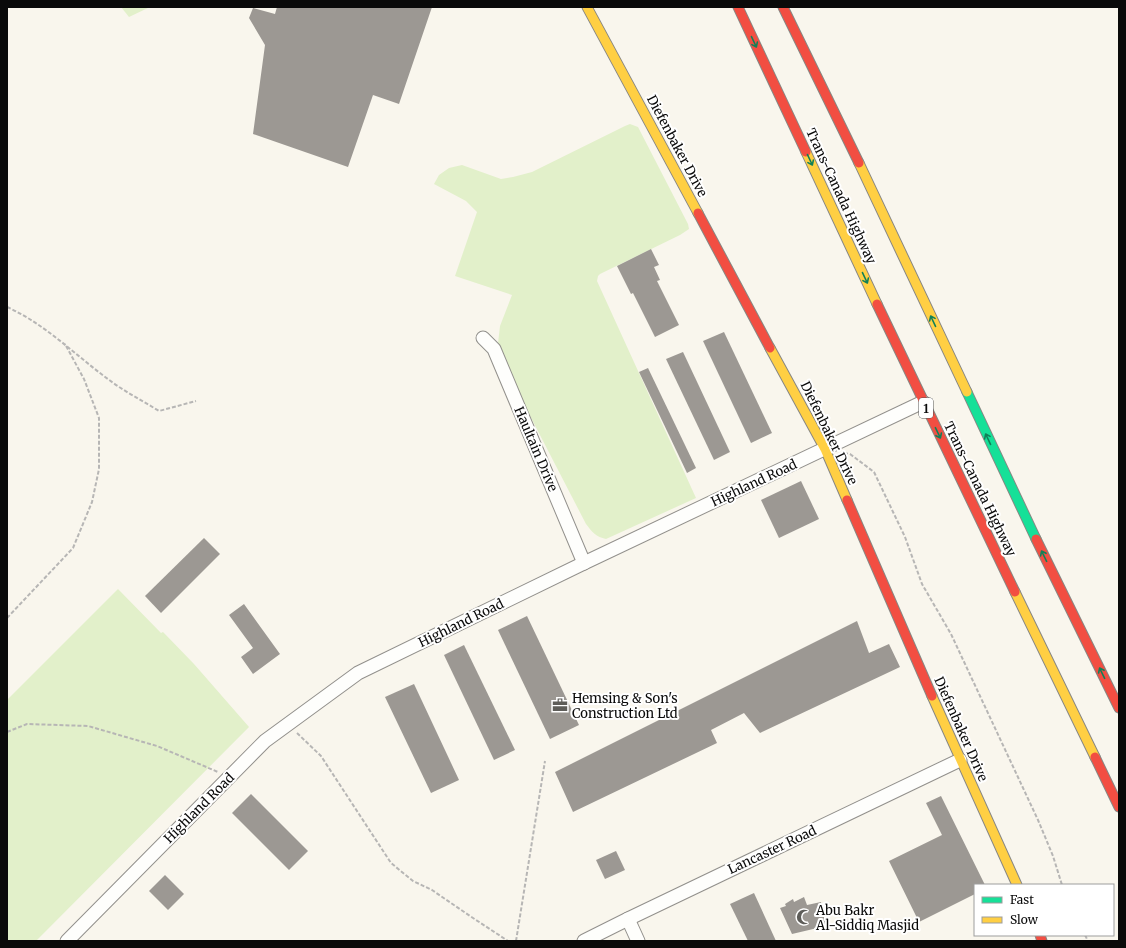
<svg xmlns="http://www.w3.org/2000/svg" width="1126" height="948" font-family="Merriweather,serif">
<rect width="100%" height="100%" fill="#f9f6ed"/>
<g fill="#e2f0ca">
<path d="M121,7H150L129,17Z"/>
<path d="M630,124L638,127L688,224L689,229L680,235L600,274L598,276L597,281L696,498L606,539C596,537 592,532 586,524L497,352L500,326L512,295L455,276L477,212L466,201L434,184L439,175L449,168L462,165L501,179L513,177L532,172L625,126Z"/>
<path d="M118,589L161,633L163,632L194,664L249,727L36,941H7V700Z"/>
</g>
<g fill="#9c9893">
<path d="M277,7H432L399,104L373,95L348,167L253,134L265,45L249,18L253,8L275,14Z"/>
<path d="M651,249L659,265L654,267L660,280L657,281L679,325L655,337L633,293L631,294L617,266Z"/>
<path d="M724,332L772,433L751,443L703,341Z"/>
<path d="M683,352L730,452L714,460L666,359Z"/>
<path d="M648,368L696,468L687,473L639,372Z"/>
<path d="M801,481L819,519L779,538L761,500Z"/>
<path d="M204,538L220,554L161,613L145,596Z"/>
<path d="M244,604L280,654L253,674L241,657L253,648L229,615Z"/>
<path d="M527,616L579,725L550,739L498,630Z"/>
<path d="M857,621L869,653L889,644L900,667L760,733L744,713L711,730L717,743L573,812L555,772Z"/>
<path d="M464,645L515,750L494,760L444,655Z"/>
<path d="M414,684L459,780L431,793L385,697Z"/>
<path d="M251,794L308,851L289,870L232,813Z"/>
<path d="M941,796L985,885H975V894L919,922L889,861L942,835L926,803Z"/>
<path d="M616,851L625,870L605,879L596,860Z"/>
<path d="M165,875L184,894L168,910L149,891Z"/>
<path d="M754,893L776,941H748L730,904Z"/>
<path d="M804,897L807,905L821,902L826,926L792,934L780,908L786,906L785,904L793,899L794,902Z"/>
</g>
<g fill="none" stroke-linecap="round" stroke-linejoin="round">
<g stroke="#92908c" stroke-width="15">
<g id="street">
<path d="M483,338L494,349L584,563"/>
<path d="M628,919L638,941"/>
<path d="M67,941L265,741L358,673L584,563L923,402"/>
<path d="M584,941L628,919L960,760"/>
</g>
</g>
<g stroke="#888783" stroke-width="11">
<path id="fast" d="M967,392L1036,539"/>
</g>
<g stroke="#888783" stroke-width="11">
<g id="slow">
<path d="M587,7L698,213"/>
<path d="M806,152L877,304"/>
<path d="M859,163L967,392"/>
<path d="M770,348L825,449L847,500"/>
<path d="M1015,592L1095,757"/>
<path d="M932,696L1017,885"/>
</g>
</g>
<g stroke="#888783" stroke-width="11">
<g id="jam">
<path d="M738,7L806,152"/>
<path d="M783,7L859,163"/>
<path d="M698,213L770,348"/>
<path d="M877,304L1015,592"/>
<path d="M847,500L932,696"/>
<path d="M1036,539L1119,708"/>
<path d="M1095,757L1119,807"/>
<path d="M1040,935L1042,941"/>
</g>
</g>
<g stroke="#b7b6b5" stroke-width="2" stroke-dasharray="4 2" stroke-linecap="butt">
<path d="M7,307C47,325 77,357 112,382C127,393 143,401 159,411L196,401"/>
<path d="M844,453L850,454L874,472L905,537L922,584L951,634L1038,820L1053,856L1062,885"/>
<path d="M7,618L73,548L92,502L99,469V418L84,379L65,344"/>
<path d="M7,732L27,724L88,726L157,746L218,772"/>
<path d="M297,733L321,756L391,863L413,881L432,890L470,916L508,941"/>
<path d="M1085,935L1088,941"/>
<path d="M516,941L545,761"/>
</g>
<use href="#street" stroke="#fefefc" stroke-width="13"/>
<use href="#fast" stroke="#16e098" stroke-width="9"/>
<use href="#slow" stroke="#ffcf43" stroke-width="9"/>
<use href="#jam" stroke="#f24e42" stroke-width="9"/>
</g>
<defs><path id="oneway-shaft" d="M-6 0H5M1.5-3L5.5 0L1.5 3" fill="none" stroke-width="1.6" stroke-linecap="round" stroke-linejoin="round"/></defs>
<g stroke="#118058">
<use href="#oneway-shaft" transform="translate(754 42) rotate(65)"/>
<use href="#oneway-shaft" transform="translate(810 160) rotate(65)"/>
<use href="#oneway-shaft" transform="translate(865 278) rotate(65)"/>
<use href="#oneway-shaft" transform="translate(933 321) rotate(-115)"/>
<use href="#oneway-shaft" transform="translate(938 433) rotate(64)"/>
<use href="#oneway-shaft" transform="translate(988 439) rotate(-115)"/>
<use href="#oneway-shaft" transform="translate(1044 556) rotate(-116)"/>
<use href="#oneway-shaft" transform="translate(1102 673) rotate(-116)"/>
</g>
<defs>
<g id="office-bare" transform="scale(1.2)"><path d="M-6-3h4V-5.5h4V-3h4V5H-6ZM-1-4.5V-3h2v-1.5ZM-6 0V1H6V0Z" fill="#5e5d59" stroke="#fff" stroke-width="2.5" paint-order="stroke"/></g>
<g id="mosque-bare" transform="scale(1.2)"><path d="M3.5-4.9A6 6 0 1 0 3.5 4.9A5 5 0 1 1 3.5-4.9Z" fill="#5e5d59" stroke="#fff" stroke-width="2.5" paint-order="stroke"/></g>
</defs>
<g fill-rule="evenodd">
<use href="#office-bare" x="560" y="705"/>
<use href="#mosque-bare" x="804" y="917"/>
</g>
<g text-anchor="middle" dominant-baseline="central" stroke-width="4" stroke-linejoin="round" paint-order="stroke">
<rect fill="#fff" stroke="#545454" stroke-width="1" x="919" y="398" width="14" height="20" rx="3"/>
<g font-size="12" font-weight="bold" fill="#0a0a0a">
<text x="926" y="408">1</text>
</g>
<g font-size="13" fill="#0a0a0a" stroke="#fff">
<text transform="translate(677 146) rotate(62)">Diefenbaker Drive</text>
<text transform="translate(841 196) rotate(65)">Trans-Canada Highway</text>
<text transform="translate(829 433) rotate(64)">Diefenbaker Drive</text>
<text transform="translate(536 449) rotate(67)">Haultain Drive</text>
<text transform="translate(754 483) rotate(-25)">Highland Road</text>
<text transform="translate(980 489) rotate(64)">Trans-Canada Highway</text>
<text transform="translate(461 623) rotate(-26)">Highland Road</text>
<text transform="translate(961 729) rotate(66)">Diefenbaker Drive</text>
<text transform="translate(199 808) rotate(-45)">Highland Road</text>
<text transform="translate(772 850) rotate(-25)">Lancaster Road</text>
</g>
<g font-size="13" fill="#0a0a0a" stroke="#fff" text-anchor="start">
<text x="572" y="698">Hemsing &amp; Son's<tspan x="572" dy="15">Construction Ltd</tspan></text>
<text x="816" y="910">Abu Bakr<tspan x="816" dy="15">Al-Siddiq Masjid</tspan></text>
</g>
</g>
<rect width="1126" height="948" fill="none" stroke="#0a0a0a" stroke-width="16"/>
<rect x="974" y="884" width="140" height="52" fill="#ffffff" stroke="#9d9d9d"/>
<rect x="982" y="897" width="20" height="6" fill="#16e098" stroke="#9d9d9d"/>
<text x="1010" y="904" font-size="12" fill="#0a0a0a">Fast</text>
<rect x="982" y="917" width="20" height="6" fill="#ffcf43" stroke="#9d9d9d"/>
<text x="1010" y="924" font-size="12" fill="#0a0a0a">Slow</text>
</svg>
